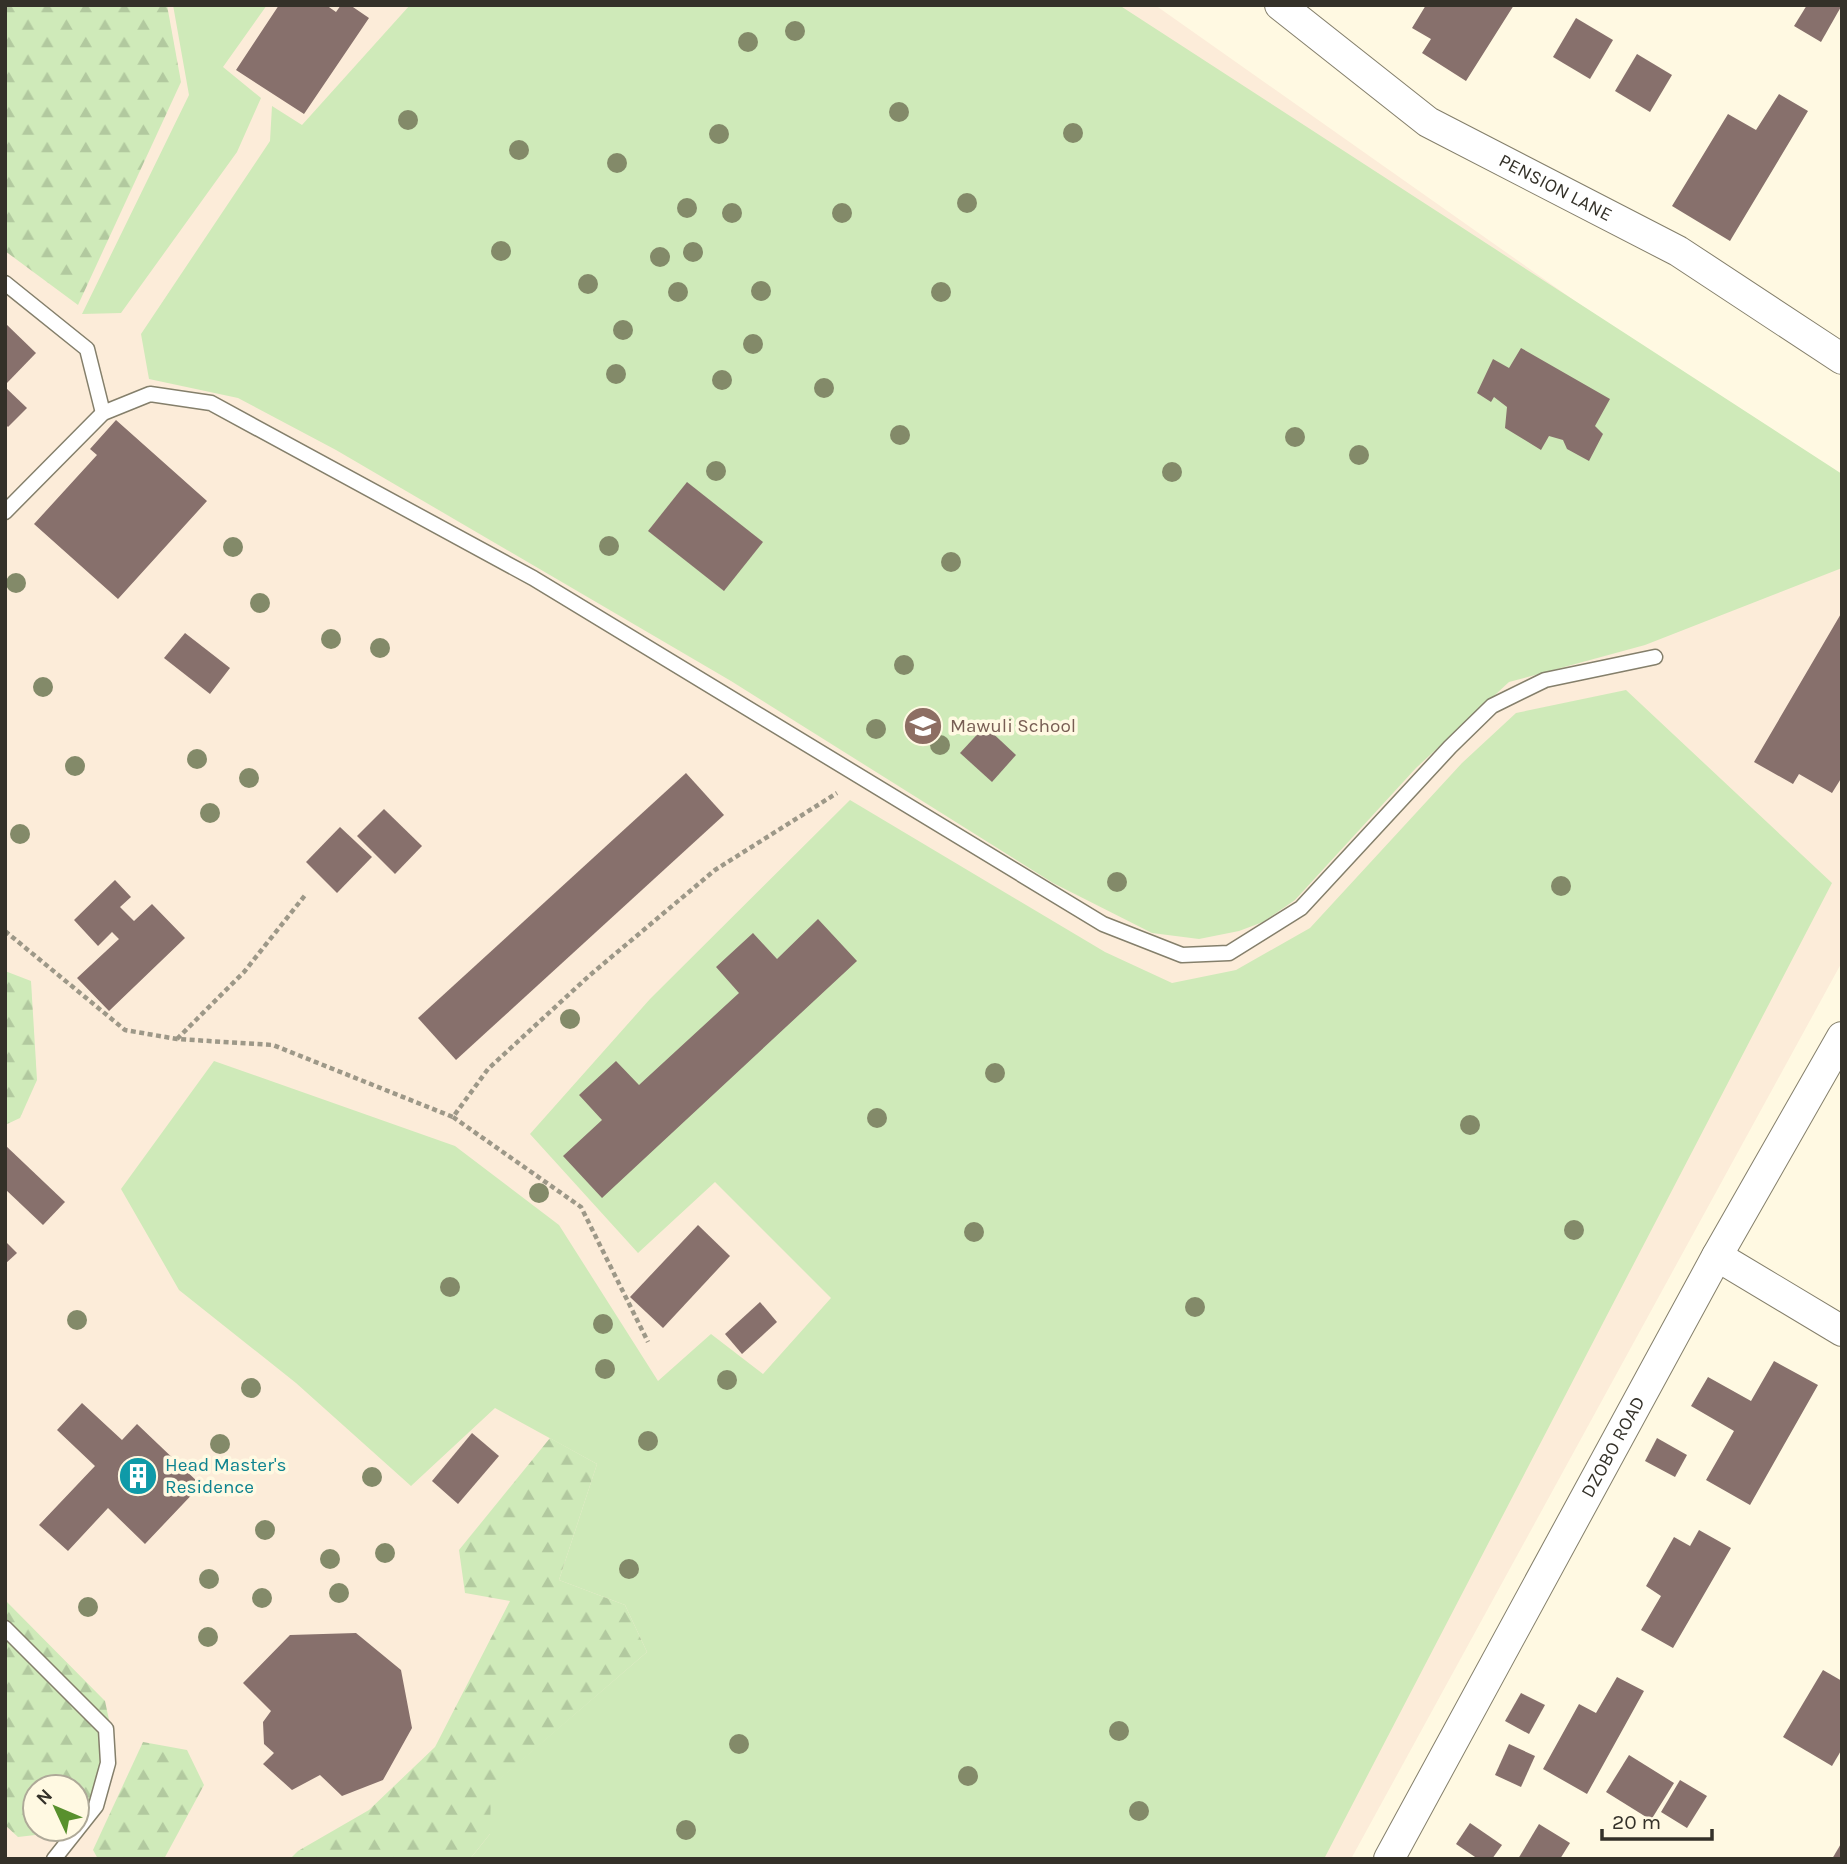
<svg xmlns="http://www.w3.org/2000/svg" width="1847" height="1864" font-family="Karla,sans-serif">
<defs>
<pattern id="forest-firs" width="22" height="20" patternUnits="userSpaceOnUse" patternTransform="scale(1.75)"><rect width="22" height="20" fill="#cfeab9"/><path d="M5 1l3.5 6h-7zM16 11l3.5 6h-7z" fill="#b2c99f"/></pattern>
</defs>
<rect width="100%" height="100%" fill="#fff9e2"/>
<path fill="#fcecd9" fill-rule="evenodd" d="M5,5H1155L1842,489V962L1351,1859H5ZM35,1787H77V1829H35Z"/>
<g fill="#cfeab9">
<path d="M173,5H267L223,67L261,98L237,152L121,313L82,314L189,95Z"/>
<path d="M410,5H1119L1842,474V568L1645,645L1509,682L1416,768L1295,900L1263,922L1239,931L1199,939L1152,933L1053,883L731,681L336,450L238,398L149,379L141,334L270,141L272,106L302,125Z"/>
<path d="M1626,690L1832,883L1324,1859H470L490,1834V1787L647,1652L625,1605L559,1580L597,1464L495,1408L411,1486L296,1383L179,1290L121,1189L214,1061L455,1146L559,1225L658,1381L711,1334L763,1374L831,1298L715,1182L638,1253L530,1134L650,999L850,800L1105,952L1172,983L1236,970L1310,928L1462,763L1516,713Z"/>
</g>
<g fill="url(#forest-firs)">
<path d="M5,5H167L181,82L78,305L5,251Z"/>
<path d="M5,971L31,981L37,1080L20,1118L5,1125Z"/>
<path d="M550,1438L597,1464L559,1580L625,1605L647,1652L491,1787L490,1834L470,1859H290L298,1851L369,1810L435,1747L510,1601L465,1593L459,1550Z"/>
<path d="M5,1600L105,1701L116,1753L100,1811L77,1823V1787H35V1829H67L61,1832L18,1837L5,1825Z"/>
<path d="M143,1742L187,1750L204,1785L164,1859H98L93,1850Z"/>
</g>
<g fill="#87706c">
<path d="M279,5H326L336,12L341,5H350L369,18L304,114L236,70Z"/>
<path d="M1426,5H1514L1466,81L1422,53L1431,39L1412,28Z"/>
<path d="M1807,5H1842L1821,42L1794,26Z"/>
<path d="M1576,18L1613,40L1590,79L1553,57Z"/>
<path d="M1637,54L1672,75L1650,112L1615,91Z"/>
<path d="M1779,94L1808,111L1730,241L1672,206L1728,114L1756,130Z"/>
<path d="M5,323L36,353L5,385Z"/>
<path d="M1521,348L1610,399L1595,426L1603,434L1589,461L1567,449L1563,440L1549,436L1541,450L1505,428L1507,407L1494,397L1491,402L1477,393L1493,359L1509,368Z"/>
<path d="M5,387L27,408L8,427L5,424Z"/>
<path d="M116,420L207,501L118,599L34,524L97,455L90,449Z"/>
<path d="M687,482L763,542L724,591L648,531Z"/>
<path d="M1842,612V777L1832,793L1799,774L1793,784L1754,762Z"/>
<path d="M185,633L230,668L210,694L164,658Z"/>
<path d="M985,726L1016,755L992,782L960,753Z"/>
<path d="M686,773L724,815L456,1060L418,1018Z"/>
<path d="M384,809L422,846L395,874L357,836Z"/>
<path d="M340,827L372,857L337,893L306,862Z"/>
<path d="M115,880L131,897L120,907L134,921L152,904L185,938L109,1011L77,978L119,939L112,932L98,946L74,920Z"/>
<path d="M818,919L857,961L602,1198L563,1156L602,1120L579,1095L616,1061L639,1085L739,993L716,967L753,933L777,959Z"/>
<path d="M5,1145L65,1202L43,1225L5,1189Z"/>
<path d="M698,1225L730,1256L663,1328L630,1297Z"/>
<path d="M5,1241L17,1253L5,1264Z"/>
<path d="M760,1302L777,1322L742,1354L725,1334Z"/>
<path d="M1774,1361L1818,1385L1750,1505L1706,1480L1734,1431L1691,1406L1708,1377L1751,1401Z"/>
<path d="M82,1403L122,1440L137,1424L201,1485L145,1544L108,1508L68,1551L39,1525L95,1466L57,1430Z"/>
<path d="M472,1433L499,1456L458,1504L432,1481Z"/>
<path d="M1657,1438L1687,1455L1675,1477L1645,1461Z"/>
<path d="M1699,1530L1731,1548L1673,1648L1641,1630L1661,1596L1646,1586L1674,1537L1690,1546Z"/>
<path d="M356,1633L401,1670L412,1728L383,1780L342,1796L320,1775L292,1790L263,1764L274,1753L264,1744L263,1722L271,1711L243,1683L290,1635Z"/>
<path d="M1823,1670L1842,1681V1749L1832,1766L1783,1737Z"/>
<path d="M1617,1677L1644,1691L1587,1794L1543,1769L1579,1704L1596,1713Z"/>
<path d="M1521,1693L1545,1705L1529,1734L1505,1721Z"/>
<path d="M1509,1744L1535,1756L1521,1787L1495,1775Z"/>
<path d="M1629,1755L1674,1783L1651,1820L1606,1792Z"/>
<path d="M1680,1780L1707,1796L1687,1828L1661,1812Z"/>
<path d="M1470,1823L1502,1845L1492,1859H1478L1456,1844Z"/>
<path d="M1539,1824L1570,1843L1560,1859H1518Z"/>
<path d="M1842,1842V1859H1832Z"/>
</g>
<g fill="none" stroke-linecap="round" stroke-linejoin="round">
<g stroke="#847f6b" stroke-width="17">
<g id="service">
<path d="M5,283L87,349L103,413"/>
<path d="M5,512L103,413L150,394L211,403L533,578L1103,924L1182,955L1229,953L1301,908L1450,747L1492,706L1545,680L1655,657"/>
<path d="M5,1628L106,1729L108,1763L96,1806L54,1859"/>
</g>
</g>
<g stroke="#847f6b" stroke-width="32">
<g id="minor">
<path id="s1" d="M1280,5L1428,122L1678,251L1842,359"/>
<path d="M1717,1256L1842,1331"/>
<path id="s2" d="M1389,1859L1717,1256L1842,1037"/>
</g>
</g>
<g stroke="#9d9888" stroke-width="4.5" stroke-dasharray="5 3.5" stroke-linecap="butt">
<path d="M5,931L125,1030L177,1039L273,1045L453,1117L488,1069L590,975L715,870L837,793"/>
<path d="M177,1039L244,972L306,894"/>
<path d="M453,1117L581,1207L648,1342"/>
</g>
<use href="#service" stroke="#fff" stroke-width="14"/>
<use href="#minor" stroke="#fff" stroke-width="30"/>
</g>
<g fill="#838a69">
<circle cx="795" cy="31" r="10"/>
<circle cx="748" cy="42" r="10"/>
<circle cx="899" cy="112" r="10"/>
<circle cx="408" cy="120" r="10"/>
<circle cx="1073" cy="133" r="10"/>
<circle cx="719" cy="134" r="10"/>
<circle cx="519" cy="150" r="10"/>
<circle cx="617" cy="163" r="10"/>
<circle cx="967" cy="203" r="10"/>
<circle cx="687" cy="208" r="10"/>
<circle cx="732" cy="213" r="10"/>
<circle cx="842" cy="213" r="10"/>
<circle cx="501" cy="251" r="10"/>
<circle cx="693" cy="252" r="10"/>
<circle cx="660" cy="257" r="10"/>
<circle cx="588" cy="284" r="10"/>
<circle cx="761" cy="291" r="10"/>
<circle cx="678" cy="292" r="10"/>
<circle cx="941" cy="292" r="10"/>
<circle cx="623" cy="330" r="10"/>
<circle cx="753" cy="344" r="10"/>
<circle cx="616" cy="374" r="10"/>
<circle cx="722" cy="380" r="10"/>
<circle cx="824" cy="388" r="10"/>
<circle cx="900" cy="435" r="10"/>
<circle cx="1295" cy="437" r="10"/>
<circle cx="1359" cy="455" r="10"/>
<circle cx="716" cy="471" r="10"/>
<circle cx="1172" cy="472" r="10"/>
<circle cx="609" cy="546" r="10"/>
<circle cx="233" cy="547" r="10"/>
<circle cx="951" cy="562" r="10"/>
<circle cx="16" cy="583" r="10"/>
<circle cx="260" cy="603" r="10"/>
<circle cx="331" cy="639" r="10"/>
<circle cx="380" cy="648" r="10"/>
<circle cx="904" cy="665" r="10"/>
<circle cx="43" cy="687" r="10"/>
<circle cx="876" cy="729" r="10"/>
<circle cx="940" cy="745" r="10"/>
<circle cx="197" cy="759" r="10"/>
<circle cx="75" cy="766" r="10"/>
<circle cx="249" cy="778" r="10"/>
<circle cx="210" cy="813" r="10"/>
<circle cx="20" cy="834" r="10"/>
<circle cx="1117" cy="882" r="10"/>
<circle cx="1561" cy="886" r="10"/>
<circle cx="570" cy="1019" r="10"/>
<circle cx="995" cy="1073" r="10"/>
<circle cx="877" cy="1118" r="10"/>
<circle cx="1470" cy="1125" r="10"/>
<circle cx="539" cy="1193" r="10"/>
<circle cx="1574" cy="1230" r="10"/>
<circle cx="974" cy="1232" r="10"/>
<circle cx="450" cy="1287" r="10"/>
<circle cx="1195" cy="1307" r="10"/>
<circle cx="77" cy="1320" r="10"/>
<circle cx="603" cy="1324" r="10"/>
<circle cx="605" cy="1369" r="10"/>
<circle cx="727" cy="1380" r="10"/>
<circle cx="251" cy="1388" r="10"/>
<circle cx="648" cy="1441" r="10"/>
<circle cx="220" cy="1444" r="10"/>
<circle cx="372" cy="1477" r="10"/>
<circle cx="265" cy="1530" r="10"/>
<circle cx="385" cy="1553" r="10"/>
<circle cx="330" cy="1559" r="10"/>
<circle cx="629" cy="1569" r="10"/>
<circle cx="209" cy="1579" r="10"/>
<circle cx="339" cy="1593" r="10"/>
<circle cx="262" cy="1598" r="10"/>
<circle cx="88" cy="1607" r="10"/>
<circle cx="208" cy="1637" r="10"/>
<circle cx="1119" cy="1731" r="10"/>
<circle cx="739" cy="1744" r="10"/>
<circle cx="968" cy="1776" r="10"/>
<circle cx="1139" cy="1811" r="10"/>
<circle cx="686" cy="1830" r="10"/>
</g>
<defs>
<g id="school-disc" transform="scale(2.0125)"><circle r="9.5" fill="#8d6e63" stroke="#fff9e2"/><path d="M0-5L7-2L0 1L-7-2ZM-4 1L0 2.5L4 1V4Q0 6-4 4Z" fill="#fff"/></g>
<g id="building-disc" transform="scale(2.0125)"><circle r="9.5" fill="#0f9aa8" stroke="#fff9e2"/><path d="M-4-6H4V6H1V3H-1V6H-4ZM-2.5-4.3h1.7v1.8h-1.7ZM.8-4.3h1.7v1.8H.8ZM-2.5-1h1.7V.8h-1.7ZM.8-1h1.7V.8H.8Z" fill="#fff"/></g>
</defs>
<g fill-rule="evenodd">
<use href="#school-disc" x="923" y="726"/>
<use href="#building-disc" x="138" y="1476"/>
</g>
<g text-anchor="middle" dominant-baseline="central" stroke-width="7" stroke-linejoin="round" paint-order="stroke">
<g font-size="19" fill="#343129" stroke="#fff9e2">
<text stroke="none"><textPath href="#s1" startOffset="332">PENSION LANE</textPath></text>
<text stroke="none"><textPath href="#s2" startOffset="469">DZOBO ROAD</textPath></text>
</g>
<g font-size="19" fill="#785e54" stroke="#fff9e2" text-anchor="start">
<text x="950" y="726">Mawuli School</text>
</g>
<g font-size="19" fill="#0d838f" stroke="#fff9e2" text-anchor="start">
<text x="165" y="1465">Head Master's<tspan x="165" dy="22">Residence</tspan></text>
</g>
</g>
<rect width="1847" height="1864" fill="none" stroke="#343129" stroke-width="14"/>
<g transform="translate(56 1808) rotate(314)"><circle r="33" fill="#fff9e2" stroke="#aea998" stroke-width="2"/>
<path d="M0-5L12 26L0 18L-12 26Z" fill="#58902d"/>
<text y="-10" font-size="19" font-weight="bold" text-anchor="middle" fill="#343129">N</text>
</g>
<path d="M1602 1829v10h110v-10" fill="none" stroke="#343129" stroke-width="3.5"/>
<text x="1612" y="1829" font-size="21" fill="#343129" stroke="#fff9e2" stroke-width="5" paint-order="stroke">20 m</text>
</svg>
